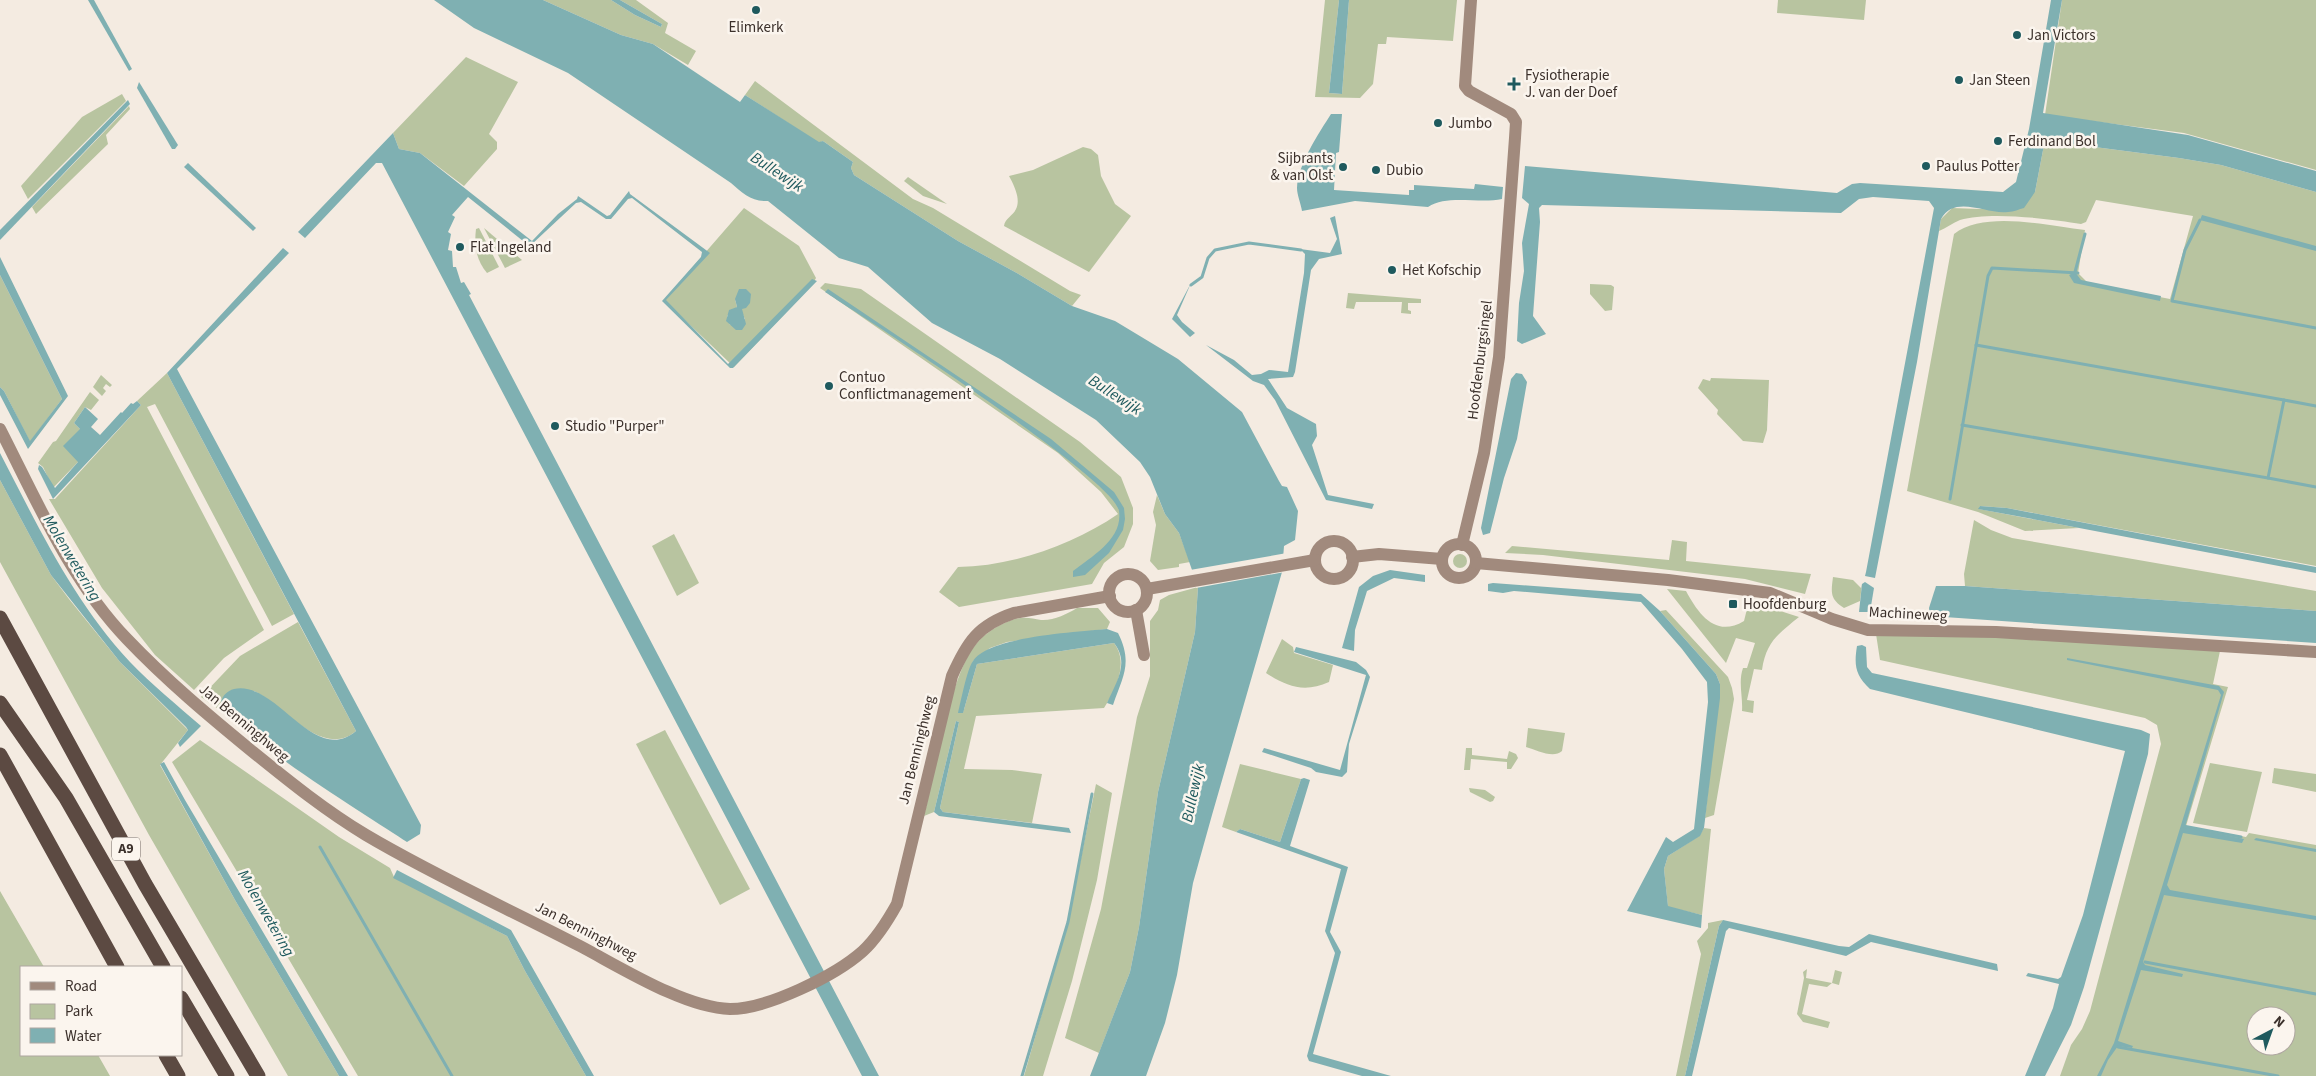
<svg xmlns="http://www.w3.org/2000/svg" width="2316" height="1076" font-family="'Source Sans 3',sans-serif">
<rect width="100%" height="100%" fill="#f4ebe1"/>
<g fill="#b8c4a0" fill-rule="evenodd">
<path d="M543,0H611L635,15L661,27L662,24L620,0H636L668,23L665,33L696,51L688,65L653,44L621,35Z"/>
<path d="M1325,0H1339L1329,93L1342,94L1349,0H1457L1453,41L1387,37L1386,44H1378L1373,84L1360,98L1315,97Z"/>
<path d="M1778,0H1866L1864,20L1777,13Z"/>
<path d="M2062,0H2316V170L2184,133L2045,115Z"/>
<path d="M466,57L518,82L489,134L497,142V149L464,186L420,153L399,149L393,133Z"/>
<path d="M755,81L913,199L933,208L1070,291L1081,295L1072,306L1015,272L958,241L854,175L851,168L853,162L823,141L819,143L745,95Z"/>
<path d="M122,94L126,101L28,199L21,186L82,117Z"/>
<path d="M129,106L130,109L106,135L108,144L36,214L32,207Z"/>
<path d="M2056,142L2179,158L2221,165L2316,192V566L2007,508L1980,506L1979,509L2079,528L2025,531L1978,512L1907,491L1954,234C1985,210 2048,226 2085,230L2078,273L2088,283L2170,299L2193,216L2096,200L2086,222L2081,224C2051,219 1990,211 1960,220C1953,223 1946,228 1939,231L1941,219L1952,208L1980,209L2035,192L2044,145Z"/>
<path d="M1083,147L1091,149L1098,155L1101,176L1115,204L1131,216L1089,272L1004,226C1005,218 1013,216 1016,209C1021,199 1014,185 1009,176L1033,170Z"/>
<path d="M908,177L947,204L923,196L904,181Z"/>
<path d="M744,208L799,246L816,278L812,285L734,367L664,300ZM735,299L745,319L730,325L727,316L737,307Z"/>
<path d="M479,228L499,267L487,273C476,260 474,245 476,229Z"/>
<path d="M484,228L522,260L505,268Z"/>
<path d="M0,275L62,399L30,442L4,391L0,387Z"/>
<path d="M825,283L861,289L1080,442L1121,477L1133,508V524L1124,547L1104,563L1092,584L959,607L939,592L958,567C1013,566 1073,545 1118,514L1101,492L1058,453L820,288Z"/>
<path d="M1590,284L1611,285L1614,287L1612,310L1605,311L1590,294Z"/>
<path d="M1348,293L1421,299V303H1408V310L1411,311V314L1401,313L1402,302H1356L1354,309L1346,308Z"/>
<path d="M167,373L294,614L272,626L155,404L147,407L264,630L224,658L194,690L155,655L102,588L49,499H55L141,405L137,401Z"/>
<path d="M101,375L112,385L110,387L106,384L103,388L106,391L102,396L93,387Z"/>
<path d="M1711,378L1769,380L1767,430L1763,443L1743,441L1717,414L1718,410L1698,388L1703,379L1710,381Z"/>
<path d="M90,392L99,400L91,410L85,407L74,423L80,429L78,462L53,488L43,467L38,463L53,442L56,441Z"/>
<path d="M0,480L51,575L69,599L120,662L188,730L160,765L235,900L339,1076H288L149,835L0,562Z"/>
<path d="M1157,495L1165,514L1179,533L1190,562L1179,564V567L1158,570L1150,561L1156,525L1153,512Z"/>
<path d="M1974,520L1991,530L2012,538L2316,591V611L1965,586L1964,574Z"/>
<path d="M674,534L699,583L677,596L652,546Z"/>
<path d="M1672,540L1687,542L1686,561L1811,574L1805,594L1745,579L1543,555L1505,553L1512,546L1669,560Z"/>
<circle cx="1460" cy="561" r="7"/>
<path d="M1833,577L1853,580L1861,588L1862,584L1860,601L1844,608C1830,599 1831,593 1833,577Z"/>
<path d="M1198,587L1195,632L1158,792L1139,927L1130,972L1099,1053L1065,1038L1101,909L1137,717L1150,676V621L1158,610L1160,600L1169,595Z"/>
<path d="M1667,589L1686,591C1699,615 1716,638 1744,621L1749,601L1799,617C1778,634 1766,642 1762,670L1754,669L1747,700L1754,701L1753,713L1742,711C1743,696 1738,682 1743,668H1747L1755,643L1736,638L1726,663Z"/>
<path d="M1077,608H1098L1110,622L1107,629L1007,642L990,648L973,661L963,713L977,664L1114,643C1129,663 1116,689 1104,708L976,716L964,769L1012,770L1042,774L1032,823L943,812L940,808L959,722L956,721L934,812L924,816C934,776 951,670 977,643C985,633 1000,624 1012,620C1023,616 1031,618 1041,620C1053,621 1067,614 1077,608Z"/>
<path d="M1666,610L1728,677L1732,688L1734,699L1714,815L1705,818L1720,684L1716,674L1660,611Z"/>
<path d="M298,622L356,731C322,760 283,704 254,691L222,707L230,717L201,697L240,656Z"/>
<path d="M1996,632L2220,651L2213,684L2228,687L2186,826L2246,837L2249,833L2316,845V1076H2060L2071,1045L2082,1029L2090,1011L2161,744L2157,725L2145,718L1880,660L1876,634ZM2256,1016H2286V1046H2256Z"/>
<path d="M1282,639L1293,647L1294,653L1333,665L1329,682C1305,693 1287,687 1266,673Z"/>
<path d="M1528,728L1565,733L1562,751C1553,759 1537,750 1526,747Z"/>
<path d="M665,730L750,889L720,905L636,744Z"/>
<path d="M200,740L339,837L390,868L394,877L507,936L525,971L586,1076H358L172,762Z"/>
<path d="M1466,748H1472V755L1507,759L1509,751L1516,754L1518,758L1511,769H1507V762L1471,759L1470,770H1464Z"/>
<path d="M2210,763L2262,772L2247,832L2193,823Z"/>
<path d="M1240,764L1301,779L1280,842L1240,829L1236,832L1222,827Z"/>
<path d="M2274,768L2316,774V792L2272,783Z"/>
<path d="M1096,784L1112,793L1097,880L1072,981L1043,1076H1024L1068,922Z"/>
<path d="M1469,788L1485,790L1495,797L1493,801L1490,802L1470,792Z"/>
<path d="M1704,828L1711,829L1702,915L1668,907L1664,869L1668,856L1699,836Z"/>
<path d="M0,891L44,967H21V1055H98L110,1076H0Z"/>
<path d="M1723,920L1719,926L1685,1076H1676L1701,954L1697,941L1708,928V923Z"/>
<path d="M1807,969L1806,978L1832,983L1835,970L1842,972L1839,985L1832,983L1827,987L1809,984L1802,1014L1830,1022L1828,1028L1803,1022L1797,1014L1804,978L1803,972Z"/>
</g>
<g fill="#7fb0b2">
<path d="M88,0H94L132,69L129,71Z"/>
<path d="M434,0H543L621,35L653,44L740,102L745,95L819,142L823,141L853,162L851,168L854,175L958,241L1015,272L1072,306L1115,321L1178,359L1242,412L1279,481L1282,486L1287,487L1298,511L1295,540L1284,546L1282,572L1212,815L1193,883L1177,975L1165,1023L1146,1076H1090L1130,972L1139,927L1158,792L1195,632L1198,587L1179,533L1165,514L1150,477L1140,462L1096,420L1000,359L932,323L868,267L839,258L768,201C752,202 742,193 731,183L568,73L474,28Z"/>
<path d="M611,0H620L662,24L661,27L635,15Z"/>
<path d="M1339,0H1349L1342,94L1329,93Z"/>
<path d="M2051,0H2062L2043,113L2188,135L2316,171V192L2221,165L2179,158L2056,142L2044,145L2035,192L2024,208C2019,209 2014,212 2008,212C1987,215 1955,194 1941,219L1917,362L1875,578L1865,576L1866,572L1934,208L1929,201L1873,197L1859,199L1841,213L1542,205L1539,208L1540,222L1533,316L1546,334L1522,344L1517,341L1519,303L1524,271L1522,243L1529,204L1522,198L1525,166L1837,193L1852,184L1860,183L2003,192L2016,182L2029,129Z"/>
<path d="M139,82L178,145L175,149H172L137,88Z"/>
<path d="M128,100L130,104L0,240V230Z"/>
<path d="M1331,114H1342L1339,152L1336,153L1334,190L1409,195V190H1414V185L1474,189L1475,184L1503,187L1502,199C1479,204 1447,194 1428,207L1355,201L1302,211C1301,204 1297,195 1297,188C1298,164 1319,133 1331,114Z"/>
<path d="M393,133L399,149L420,153L532,241L558,214L577,199L578,196L607,216L610,215L629,191L630,194L710,253L666,300L728,364L812,279L817,281L733,368H730L662,301L701,257L702,252L632,198L628,199L611,219H606L581,202L576,203L531,245H528L468,197L452,215L455,217L448,232L451,234L448,250L452,251L453,267H456L461,283L464,282L471,294L469,295L879,1076H862L382,163H376L305,238L298,232Z"/>
<path d="M188,163L256,228L253,231L184,167Z"/>
<path d="M2202,215L2316,246V251L2200,220Z"/>
<path d="M1335,216L1342,254L1319,259L1311,270L1295,372L1293,377L1268,379L1287,408L1316,424L1317,436L1312,445L1328,495L1374,504L1372,509L1326,500L1275,400L1264,385L1253,381L1206,345L1234,360L1252,375L1261,374L1269,370L1288,372L1304,273L1305,254L1300,249L1330,253L1337,239L1330,218Z"/>
<path d="M283,248L289,253L177,369L421,825L420,834L407,842C374,820 228,731 221,702C223,695 227,691 234,689C277,680 313,767 356,731L167,373Z"/>
<path d="M0,257L68,396L28,449L0,395V387L4,391L30,441L62,399L0,275Z"/>
<path d="M2075,272L2081,280L2161,296L2160,301L2074,283L2069,275Z"/>
<path d="M1191,283L1177,315L1182,322L1195,333L1190,337L1172,319Z"/>
<path d="M739,289H746L751,294L750,303L746,308L742,309L746,324L742,330H736L726,321L729,310L737,307L735,299Z"/>
<path d="M828,289L1051,439L1114,492L1124,508L1125,519L1123,530L1109,553L1085,575L1073,577V571C1092,556 1123,539 1119,511C1115,479 866,319 825,292Z"/>
<path d="M1516,373L1522,374L1527,382L1517,439L1504,478L1490,533L1483,535L1481,528L1511,379Z"/>
<path d="M137,401L141,405L53,499L38,469L39,465L42,467L55,488L78,462L63,446L80,429L74,423L85,407L98,419L91,427L100,435L121,412L122,413L131,403L133,404Z"/>
<path d="M0,453C38,526 73,601 130,662C152,685 177,705 201,726L180,747L178,743L188,730L186,727L120,662L51,575L0,480Z"/>
<path d="M1980,506L2007,508L2316,567V573L2011,515L1978,509Z"/>
<path d="M1390,570L1425,575V582L1394,578L1367,591L1355,630L1354,651L1342,648L1359,587L1373,576Z"/>
<path d="M1865,582L1874,588L1870,612H1859L1862,584Z"/>
<path d="M1493,583L1641,594L1660,611L1716,674L1720,684V698L1704,828L1700,836L1668,856L1664,869L1668,906L1702,915L1701,928L1627,911L1666,837L1673,842L1694,829L1708,702L1707,682L1682,649L1641,602L1514,591L1503,593L1488,591V584Z"/>
<path d="M1936,586H1965L2316,611V643L1930,616L1929,608Z"/>
<path d="M1107,629L1118,633C1133,663 1123,676 1113,705L1107,703C1116,683 1130,663 1114,643L977,664L963,713H958C961,701 967,669 973,661C989,636 1078,632 1107,629Z"/>
<path d="M1862,645L1866,647L1867,667L1872,673L2141,730L2150,734L2148,754L2084,987L2071,1025L2045,1076H2025L2053,1008L2059,984L2026,976L2028,973L2058,979L2061,977L2083,915L2125,751L1870,689C1855,675 1854,665 1857,646Z"/>
<path d="M1296,647L1356,662L1366,670L1370,677L1349,744L1347,772L1342,777L1316,772L1311,768L1262,752L1264,748L1340,770L1366,675L1294,652Z"/>
<path d="M2067,658L2219,686L2224,692L2185,827L2244,839L2242,843L2183,833L2167,885L2170,890L2316,916V920L2164,895L2143,962L2145,965L2183,974L2182,977L2141,970L2118,1041L2133,1046L2132,1048L2118,1046L2108,1060L2101,1076H2097L2114,1043L2221,695L2218,690L2067,660Z"/>
<path d="M956,721L959,722L940,808L943,812L1069,828L1071,833L939,816L934,812Z"/>
<path d="M164,762L185,800L348,1076H339L235,900L160,764Z"/>
<path d="M1304,778L1310,780L1290,846L1348,867L1330,932L1341,952L1313,1054L1391,1076H1362L1309,1061L1307,1056L1335,953L1325,931L1341,869L1236,832L1240,829L1280,842L1301,779Z"/>
<path d="M2256,838L2316,849V852L2254,840Z"/>
<path d="M397,870L511,930L594,1076H586L525,971L507,936L393,878Z"/>
<path d="M1723,920L1839,946L1849,947L1869,934L1997,964L1998,971L1871,942L1846,956L1729,928L1726,931L1692,1076H1685L1719,926Z"/>
</g>
<path fill="#f4ebe1" d="M1287,553L1285,572L1196,588L1190,570Z"/>
<g fill="none" stroke-linecap="round" stroke-linejoin="round">
<g stroke="#7fb0b2" stroke-width="3">
<path d="M2200,220L2185,250L2172,301L2316,328"/>
<path d="M2075,272L2085,234"/>
<path d="M1191,285L1202,277L1208,258L1215,250L1249,243L1301,250"/>
<path d="M1976,345L2284,400"/>
<path d="M2316,406L2284,400L2268,478L2316,487"/>
<path d="M1962,425L2268,478"/>
<path d="M1950,499L1988,276L1992,268L2078,273"/>
<path d="M2183,826L2241,837"/>
<path d="M320,847L452,1076"/>
<path d="M2145,962L2316,994"/>
<path d="M2118,1047L2278,1076"/>
<path d="M1022,1076L1068,922L1092,794"/>
</g>
<g stroke="#a18a7d" stroke-width="12">
<path d="M0,429C37,501 70,580 127,639C166,680 209,716 253,752C290,782 326,811 366,835C435,876 509,909 580,946C620,967 685,1008 730,1009C767,1009 835,976 863,951C877,938 887,922 897,904L952,676C967,642 978,625 1014,613L1110,596"/>
<circle cx="1334" cy="560" r="19"/>
<circle cx="1459" cy="561" r="17"/>
<path d="M1462,545L1484,453L1499,357L1515,138L1516,122L1511,114L1469,91L1465,86L1471,0"/>
<path d="M1352,557L1379,554L1442,559"/>
<path d="M1476,563L1668,580L1770,593L1832,619L1868,630L1996,632L2316,652"/>
<circle cx="1128" cy="593" r="19"/>
<path d="M1147,589L1315,560"/>
<path d="M1136,610L1144,655"/>
</g>
<g stroke="#5c4a42" stroke-width="15">
<path d="M0,618L145,884L258,1076"/>
<path d="M0,703L66,798L163,967"/>
<path d="M0,755L117,967"/>
<path d="M181,998L227,1076"/>
<path d="M166,1055L178,1076"/>
</g>
</g>
<g fill="#1f5a5e" stroke="#fbf5ee" stroke-width="2">
<circle cx="756" cy="10" r="5"/>
<circle cx="2017" cy="35" r="5"/>
<circle cx="1959" cy="80" r="5"/>
<path d="M1511.5 76.5h5v5h5v5h-5v5h-5v-5h-5v-5h5z"/>
<circle cx="1438" cy="123" r="5"/>
<circle cx="1998" cy="141" r="5"/>
<circle cx="1926" cy="166" r="5"/>
<circle cx="1343" cy="167" r="5"/>
<circle cx="1376" cy="170" r="5"/>
<circle cx="460" cy="247" r="5"/>
<circle cx="1392" cy="270" r="5"/>
<circle cx="829" cy="386" r="5"/>
<circle cx="555" cy="426" r="5"/>
<rect x="1728" y="599" width="10" height="10" rx="2.5"/>
</g>
<g text-anchor="middle" dominant-baseline="central" stroke-width="5" stroke-linejoin="round" paint-order="stroke">
<rect fill="#fbf5ee" stroke="#756b66" stroke-width="1" x="112" y="837.5" width="28" height="23" rx="4"/>
<g font-size="14" font-weight="bold" fill="#3b302b">
<text x="126" y="849">A9</text>
</g>
<g font-size="15" fill="#3b302b" stroke="#fbf5ee" text-anchor="start">
<text x="756" y="27" text-anchor="middle">Elimkerk</text>
<text x="2027" y="35">Jan Victors</text>
<text x="1525" y="75">Fysiotherapie<tspan x="1525" dy="17">J. van der Doef</tspan></text>
<text x="1969" y="80">Jan Steen</text>
<text x="1448" y="123">Jumbo</text>
<text x="2008" y="141">Ferdinand Bol</text>
<text x="1333" y="158" text-anchor="end">Sijbrants<tspan x="1333" dy="17">&amp; van Olst</tspan></text>
<text x="1936" y="166">Paulus Potter</text>
<text x="1386" y="170">Dubio</text>
<text x="470" y="247">Flat Ingeland</text>
<text x="1402" y="270">Het Kofschip</text>
<text x="839" y="377">Contuo<tspan x="839" dy="17">Conflictmanagement</tspan></text>
<text x="565" y="426">Studio "Purper"</text>
<text x="1743" y="604">Hoofdenburg</text>
</g>
<g font-size="15" fill="#3b302b" stroke="#fbf5ee">
<text transform="translate(1480 360) rotate(-83)">Hoofdenburgsingel</text>
<text transform="translate(1908 614) rotate(3)">Machineweg</text>
<text transform="translate(244 723) rotate(40)">Jan Benninghweg</text>
<text transform="translate(917 750) rotate(-76)">Jan Benninghweg</text>
<text transform="translate(586 931) rotate(27)">Jan Benninghweg</text>
</g>
<g font-size="16" font-style="italic" fill="#1f5a5e" stroke="#fbf5ee">
<text transform="translate(777 172) rotate(33)">Bullewijk</text>
<text transform="translate(1115 395) rotate(33)">Bullewijk</text>
<text transform="translate(72 558) rotate(59)">Molenwetering</text>
<text transform="translate(1193 793) rotate(-78)">Bullewijk</text>
<text transform="translate(266 913) rotate(60)">Molenwetering</text>
</g>
</g>
<rect x="20" y="966" width="162" height="90" fill="#fbf5ee" stroke="#aea6a0"/>
<rect x="30" y="982" width="25" height="8" fill="#a18a7d" stroke="#aea6a0"/>
<text x="65" y="991" font-size="15" fill="#3b302b">Road</text>
<rect x="30" y="1004" width="25" height="15" fill="#b8c4a0" stroke="#aea6a0"/>
<text x="65" y="1016" font-size="15" fill="#3b302b">Park</text>
<rect x="30" y="1028" width="25" height="15" fill="#7fb0b2" stroke="#aea6a0"/>
<text x="65" y="1041" font-size="15" fill="#3b302b">Water</text>
<g transform="translate(2271 1031) rotate(41)"><circle r="24" fill="#fbf5ee" stroke="#aea6a0"/>
<path d="M0-4L9 19L0 12L-9 19Z" fill="#1f5a5e"/>
<text y="-8" font-size="14" font-weight="bold" text-anchor="middle" fill="#3b302b">N</text>
</g>
</svg>
